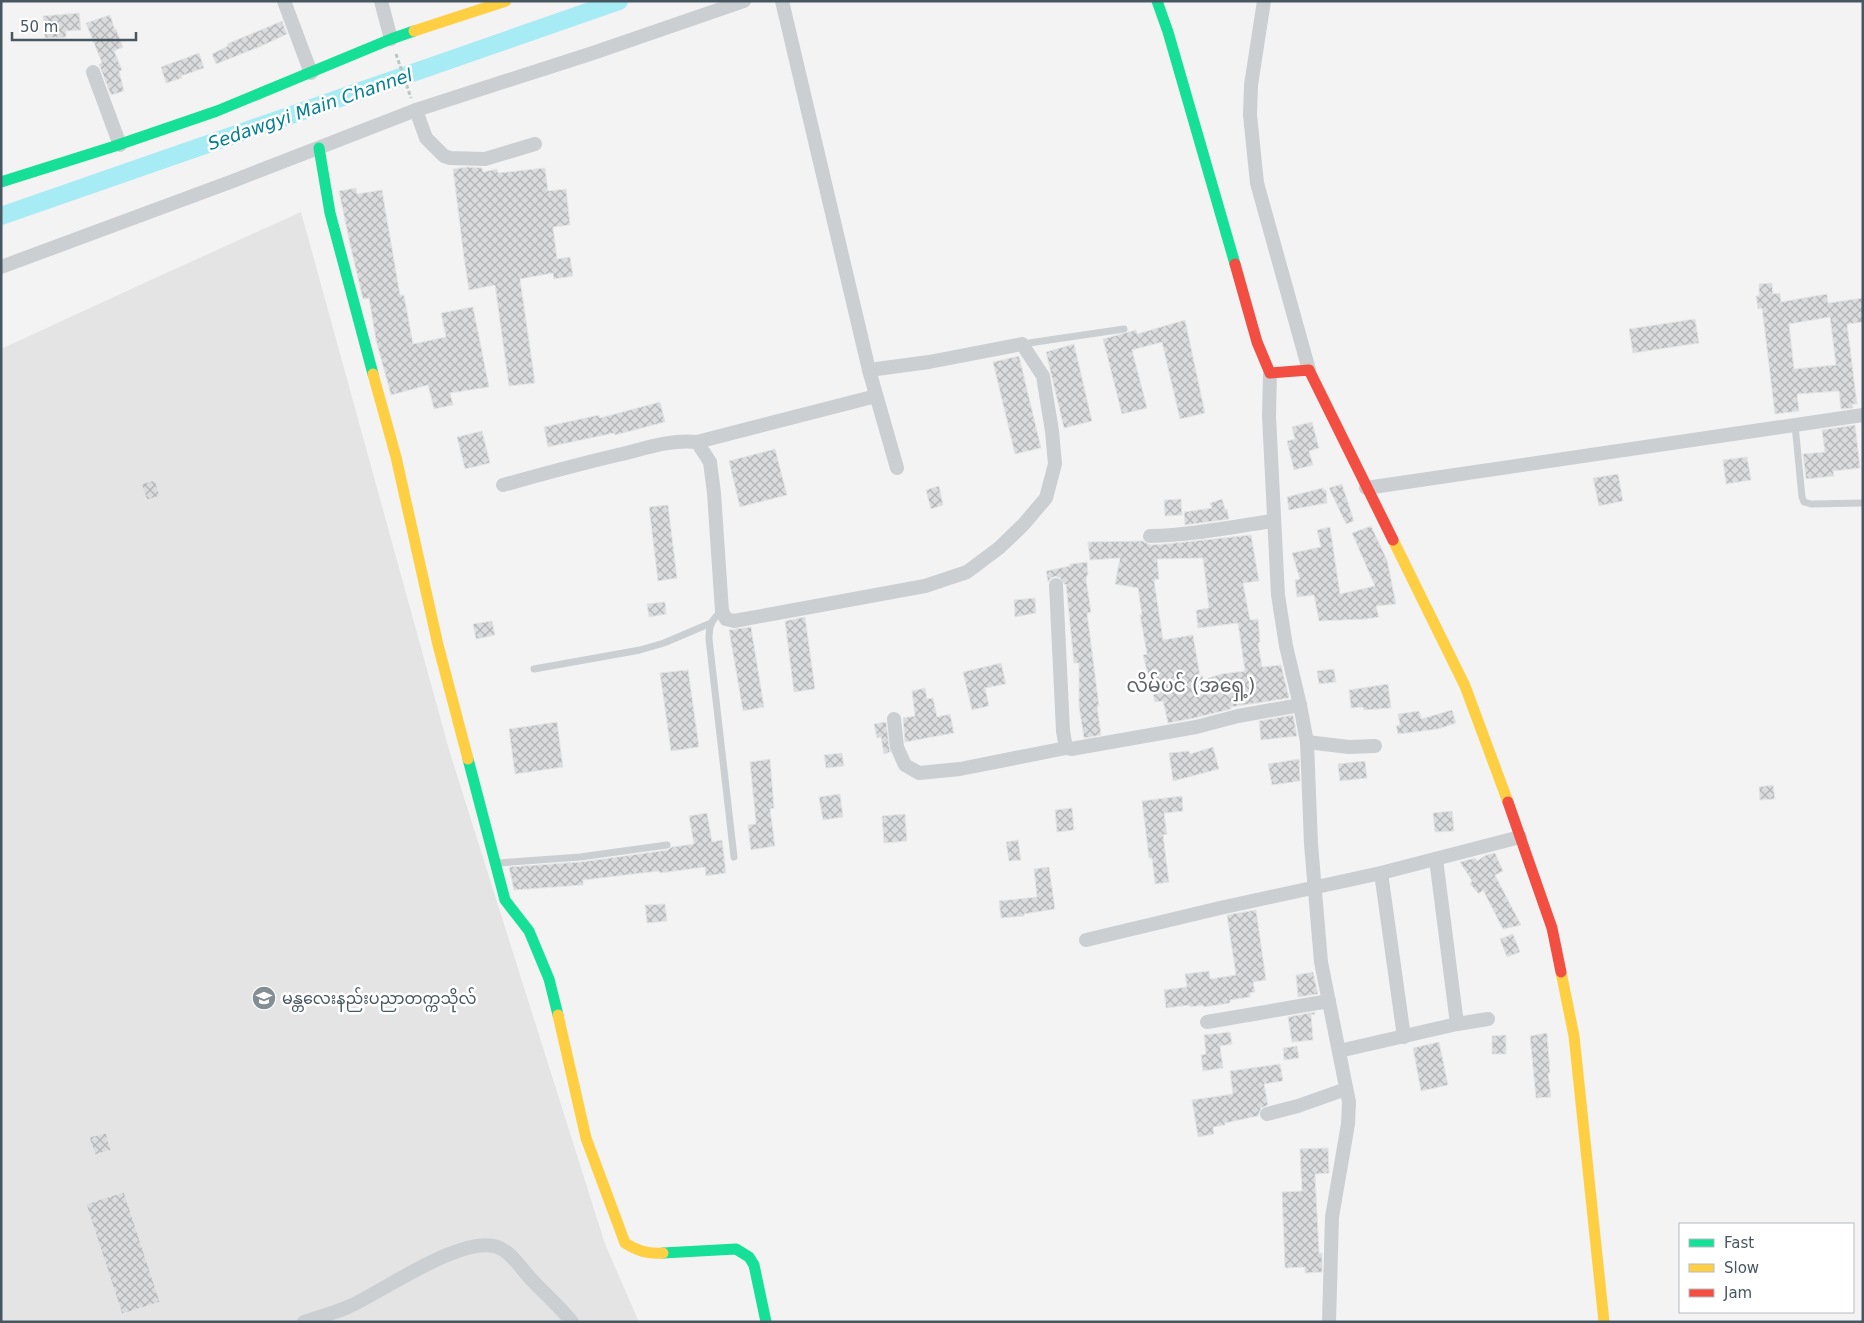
<svg xmlns="http://www.w3.org/2000/svg" width="1864" height="1323" font-family="'DejaVu Sans','Noto Sans Myanmar',sans-serif">
<defs>
<pattern id="building-cross-hatch" width="8" height="8" patternUnits="userSpaceOnUse" patternTransform="scale(1.25)"><rect width="8" height="8" fill="#dadbdc"/><path d="M0 0l8 8M0 8l8-8" fill="none" stroke="#b3b4b6"/></pattern>
</defs>
<rect width="100%" height="100%" fill="#f3f3f3"/>
<path fill="#e4e4e5" d="M301,212L450,753L605,1244L639,1322H1V349L155,278Z"/>
<g fill="none" stroke-linecap="round" stroke-linejoin="round">
<path stroke="#a7ebf4" stroke-width="18" d="M1,216L619,1"/>
</g>
<g fill="url(#building-cross-hatch)" stroke="#e4e5e6" fill-rule="evenodd">
<path d="M79,13L81,30L66,31V37L45,38L43,16Z"/>
<path d="M110,15L115,30L116,29L123,47L114,51L122,70L119,71L124,91L111,95L99,64L102,63L86,23Z"/>
<path d="M282,21L287,34L259,47L216,64L212,54L228,46L227,44Z"/>
<path d="M199,53L204,68L181,76L182,78L166,83L161,67Z"/>
<path d="M468,167L482,168L483,172L497,169L498,173L545,168L548,191L566,189L570,225L553,227L557,259L570,257L573,276L554,279L553,273L520,279L535,383L509,386L495,285L469,290L464,258L453,169Z"/>
<path d="M356,188L357,194L382,190L400,295H404L413,344L446,337L441,313L473,307L489,387L450,393L453,405L434,409L428,385L391,395L376,340L369,298L363,299L350,244L339,191Z"/>
<path d="M1772,283L1773,294L1780,293L1781,302L1827,294L1828,303L1863,298V322L1847,324L1857,404H1852L1853,408L1841,409L1839,391L1797,394L1799,411L1775,414L1762,308L1758,309L1756,296H1759V284ZM1830,317L1836,365L1794,369L1789,324Z"/>
<path d="M1695,319L1699,343L1633,353L1629,329Z"/>
<path d="M1185,320L1205,413L1180,419L1162,342L1132,350L1147,408L1122,414L1103,339L1136,330L1137,334Z"/>
<path d="M1074,344L1092,421L1064,428L1046,352Z"/>
<path d="M1019,356L1041,448L1015,454L993,362Z"/>
<path d="M660,402L665,422L615,435L614,433L548,447L544,427L599,415L600,418Z"/>
<path d="M1312,422L1319,448L1309,451L1313,465L1294,470L1287,441L1295,439L1292,427Z"/>
<path d="M1855,425L1860,468L1833,471L1834,476L1806,479L1803,454L1825,452L1822,430Z"/>
<path d="M482,431L490,463L465,469L457,437Z"/>
<path d="M775,449L787,495L740,507L729,461Z"/>
<path d="M1747,457L1751,480L1726,484L1723,460Z"/>
<path d="M1618,474L1623,501L1599,506L1593,478Z"/>
<path d="M155,480L160,496L147,500L141,484Z"/>
<path d="M1342,484L1354,521L1346,524L1329,488Z"/>
<path d="M939,486L943,505L931,509L926,490Z"/>
<path d="M1323,488V490H1326L1327,503L1289,510L1287,497Z"/>
<path d="M1181,499L1182,515L1165,516L1164,500Z"/>
<path d="M1222,499L1225,509H1227L1229,519L1185,525L1184,512L1212,508L1210,503Z"/>
<path d="M668,505L677,578L658,581L649,507Z"/>
<path d="M1371,526L1387,560L1396,604L1376,606L1379,617L1366,619L1319,621L1314,595L1297,597L1295,580L1300,579L1292,553L1321,547L1317,530L1330,527L1340,594L1375,586L1352,533Z"/>
<path d="M1251,535L1259,581L1243,583L1250,620L1258,619L1260,642L1258,643L1262,667L1281,665L1289,698L1231,707V709L1194,718L1168,723L1163,701L1155,702L1143,655L1147,654L1140,615H1142L1138,588L1115,584L1120,558L1090,560L1088,542L1143,541L1150,545L1166,544ZM1203,558L1209,608L1196,610L1198,628L1238,623L1245,671L1221,674L1203,680V676H1200L1193,635L1163,640L1154,580L1159,579L1157,559Z"/>
<path d="M1087,562L1088,575H1087L1086,579L1091,612L1087,613L1099,706H1097L1101,735L1084,738L1079,706V663H1074L1066,584L1065,585L1060,578L1056,576L1051,578L1048,582L1046,571L1070,566V564Z"/>
<path d="M1035,598L1036,613L1015,617L1014,600Z"/>
<path d="M665,602L666,614L649,617L647,604Z"/>
<path d="M805,617L815,689L794,692L785,621Z"/>
<path d="M492,621L495,635L476,639L473,624Z"/>
<path d="M751,627L764,707L743,711L729,630Z"/>
<path d="M1001,663L1006,684L985,688L989,706L972,710L963,672Z"/>
<path d="M1334,669L1336,682L1319,684L1317,671Z"/>
<path d="M688,670L699,747L671,751L660,673Z"/>
<path d="M1388,684L1391,708L1364,710L1363,707L1351,708L1349,690Z"/>
<path d="M925,688L927,699L933,698L937,717L950,714L954,733L905,742L903,718L915,716L912,691Z"/>
<path d="M1452,710L1456,723L1438,729L1398,734L1396,726L1400,725L1398,714L1419,711L1421,719Z"/>
<path d="M1293,715L1297,736L1261,740L1259,721Z"/>
<path d="M557,722L563,767L515,774L509,729Z"/>
<path d="M886,722L890,752L884,754L881,737L877,738L874,724Z"/>
<path d="M1213,747L1219,769L1173,781L1169,753L1189,751L1190,754Z"/>
<path d="M842,753L844,766L826,768L824,755Z"/>
<path d="M770,759L774,808L770,809L775,846L751,850L748,825L756,824L750,762Z"/>
<path d="M1299,759L1300,781L1272,785L1268,764Z"/>
<path d="M1365,761L1367,778L1340,781L1338,764Z"/>
<path d="M1773,785L1775,799L1760,800L1759,787Z"/>
<path d="M840,794L843,817L823,820L819,797Z"/>
<path d="M1182,796L1183,811L1164,813L1167,834L1163,835L1169,882L1155,884L1152,858H1149L1142,801Z"/>
<path d="M1072,808L1074,830L1057,832L1055,810Z"/>
<path d="M1452,811L1454,831L1435,832L1433,813Z"/>
<path d="M707,813L712,842L722,840L726,873L706,876L705,867L660,873L659,871L583,880V885L514,890L509,867L581,862L668,850L672,847L694,844L689,816Z"/>
<path d="M905,814L907,841L884,843L882,816Z"/>
<path d="M1018,840L1021,860L1009,861L1006,842Z"/>
<path d="M1495,853L1503,871L1495,875L1521,925L1503,929L1483,890L1479,894L1470,884L1472,881L1460,862L1475,858L1477,861L1486,855Z"/>
<path d="M1049,867L1055,909L1024,914V916L1001,918L999,901L1037,897L1034,869Z"/>
<path d="M665,904L667,921L647,923L645,905Z"/>
<path d="M1256,910L1266,980L1253,982L1255,992L1250,993V997L1230,1000V1003L1204,1007L1203,1005L1190,1007V1005L1166,1008L1164,990L1187,987L1185,974L1209,971L1210,979L1236,975L1227,915Z"/>
<path d="M1513,934L1520,952L1507,957L1500,939Z"/>
<path d="M1313,972L1318,994L1298,997L1296,975Z"/>
<path d="M1315,1012V1014L1311,1015L1313,1040L1292,1042L1288,1017Z"/>
<path d="M1230,1032L1232,1044L1220,1046L1223,1068L1203,1071L1201,1055L1206,1054L1204,1035Z"/>
<path d="M1547,1033L1550,1073H1548L1551,1097L1536,1098L1530,1036Z"/>
<path d="M1506,1035V1054H1492V1036Z"/>
<path d="M1439,1042L1448,1085L1421,1091L1413,1048Z"/>
<path d="M1297,1046L1299,1058L1284,1060L1283,1048Z"/>
<path d="M1280,1064L1283,1081L1264,1084L1268,1105L1261,1108L1258,1116L1225,1123V1125L1213,1127L1214,1134L1198,1137L1192,1100L1233,1094L1230,1071Z"/>
<path d="M106,1133L111,1150L95,1155L89,1137Z"/>
<path d="M1328,1148L1329,1173L1315,1174L1319,1253H1322V1272L1305,1273V1267L1285,1268L1282,1192L1302,1191L1300,1149Z"/>
<path d="M124,1192L160,1302L122,1314L86,1204Z"/>
</g>
<g fill="none" stroke-linecap="round" stroke-linejoin="round">
<path stroke="#b9c8c2" stroke-width="3" stroke-dasharray="4 2.5" stroke-linecap="butt" d="M396,54L411,98"/>
<g stroke="#cbcfd2" stroke-width="7">
<path d="M1022,344L1124,329"/>
<path d="M1795,425L1802,497L1804,502L1811,504L1863,503"/>
<path d="M722,611C711,620 709,626 709,639L734,857"/>
<path d="M534,669L640,650L664,643L711,623"/>
<path d="M498,863L580,857L667,845"/>
</g>
<g stroke="#cbcfd2" stroke-width="14">
<path d="M284,1L311,73"/>
<path d="M381,1L391,39"/>
<path d="M782,1L869,370L897,468"/>
<path d="M1264,1L1251,85L1250,115L1257,183L1309,370"/>
<path d="M93,72L120,145"/>
<path d="M416,110L426,138L444,156L450,158L485,159L535,144"/>
<path d="M1,267L233,181L416,110L593,53L744,1"/>
<path d="M1270,373L1269,416L1278,595L1286,646L1300,705L1307,742L1311,844L1321,962L1349,1102L1348,1124L1332,1217L1329,1322"/>
<path d="M697,442L876,396"/>
<path d="M503,485C543,474 582,463 622,454C646,448 672,439 697,442L710,462L714,493L722,611L726,619L734,621L925,586L967,572L999,548L1023,525L1046,498L1055,464L1052,431L1043,376L1022,344L929,362L869,370"/>
<path d="M1366,488L1863,415"/>
<path d="M1150,536C1193,535 1231,527 1273,521"/>
<path d="M1056,585L1063,731L1066,748L1071,749L1196,727L1238,716L1300,705"/>
<path d="M894,719L897,747L905,765L919,773L960,769L1066,748"/>
<path d="M1307,742L1349,747L1375,746"/>
<path d="M1436,859L1457,1024"/>
<path d="M1381,873L1404,1037"/>
<path d="M1086,940L1220,908L1381,873L1520,837"/>
<path d="M1207,1022L1329,1001"/>
<path d="M1339,1051L1457,1024L1488,1019"/>
<path d="M1267,1114L1298,1106L1346,1089"/>
<path d="M304,1322C319,1317 334,1313 348,1307C382,1292 457,1238 494,1246C509,1249 520,1267 530,1278C544,1293 559,1306 572,1322"/>
</g>
<g stroke="#16e098" stroke-width="11">
<path d="M1157,1L1168,32L1235,264"/>
<path d="M319,148L330,213L373,374"/>
<path d="M1,182L112,147L217,111L391,39L414,31"/>
<path d="M468,759L505,900L529,931L549,979L558,1015"/>
<path d="M663,1253L736,1249L749,1257L754,1265L766,1322"/>
</g>
<g stroke="#ffcf43" stroke-width="11">
<path d="M414,31L506,1"/>
<path d="M373,374L396,457L438,645L468,759"/>
<path d="M1393,540L1465,686L1508,802"/>
<path d="M1561,972L1574,1036L1604,1322"/>
<path d="M558,1015L586,1138L625,1243C638,1251 647,1254 663,1253"/>
</g>
<g stroke="#f24e42" stroke-width="11">
<path d="M1235,264L1257,342L1270,373L1309,370L1393,540"/>
<path d="M1508,802L1552,928L1561,972"/>
</g>
</g>
<defs>
<g id="university-disc" transform="scale(1.25)"><circle r="9.5" fill="#838e94" stroke="#fff"/><path d="M0-5L7-2L0 1L-7-2ZM-4 1L0 2.5L4 1V4Q0 6-4 4Z" fill="#fff"/></g>
</defs>
<g fill-rule="evenodd">
<use href="#university-disc" x="264" y="998"/>
</g>
<g text-anchor="middle" dominant-baseline="central" stroke-width="5" stroke-linejoin="round" paint-order="stroke">
<g font-size="16" fill="#475761" stroke="#fff" text-anchor="start">
<text x="282" y="998">မန္တလေးနည်းပညာတက္ကသိုလ်</text>
</g>
<g font-size="18" font-style="italic" fill="#047f91" stroke="#fff">
<text transform="translate(310 109) rotate(-19)">Sedawgyi Main Channel</text>
</g>
<g font-size="19" fill="#5d6367" stroke="#fff">
<text x="1191" y="685">လိမ်ပင် (အရှေ့)</text>
</g>
</g>
<rect width="1864" height="1323" fill="none" stroke="#475761" stroke-width="5"/>
<rect x="1679" y="1223" width="175" height="90" fill="#ffffff" stroke="#b5bcc0"/>
<rect x="1689" y="1239" width="25" height="8" fill="#16e098" stroke="#b5bcc0"/>
<text x="1724" y="1248" font-size="15" fill="#475761">Fast</text>
<rect x="1689" y="1264" width="25" height="8" fill="#ffcf43" stroke="#b5bcc0"/>
<text x="1724" y="1273" font-size="15" fill="#475761">Slow</text>
<rect x="1689" y="1289" width="25" height="8" fill="#f24e42" stroke="#b5bcc0"/>
<text x="1724" y="1298" font-size="15" fill="#475761">Jam</text>
<path d="M12 32v8h124v-8" fill="none" stroke="#475761" stroke-width="2.5"/>
<text x="20" y="32" font-size="15" fill="#475761" stroke="#ffffff" stroke-width="4" paint-order="stroke">50 m</text>
</svg>
